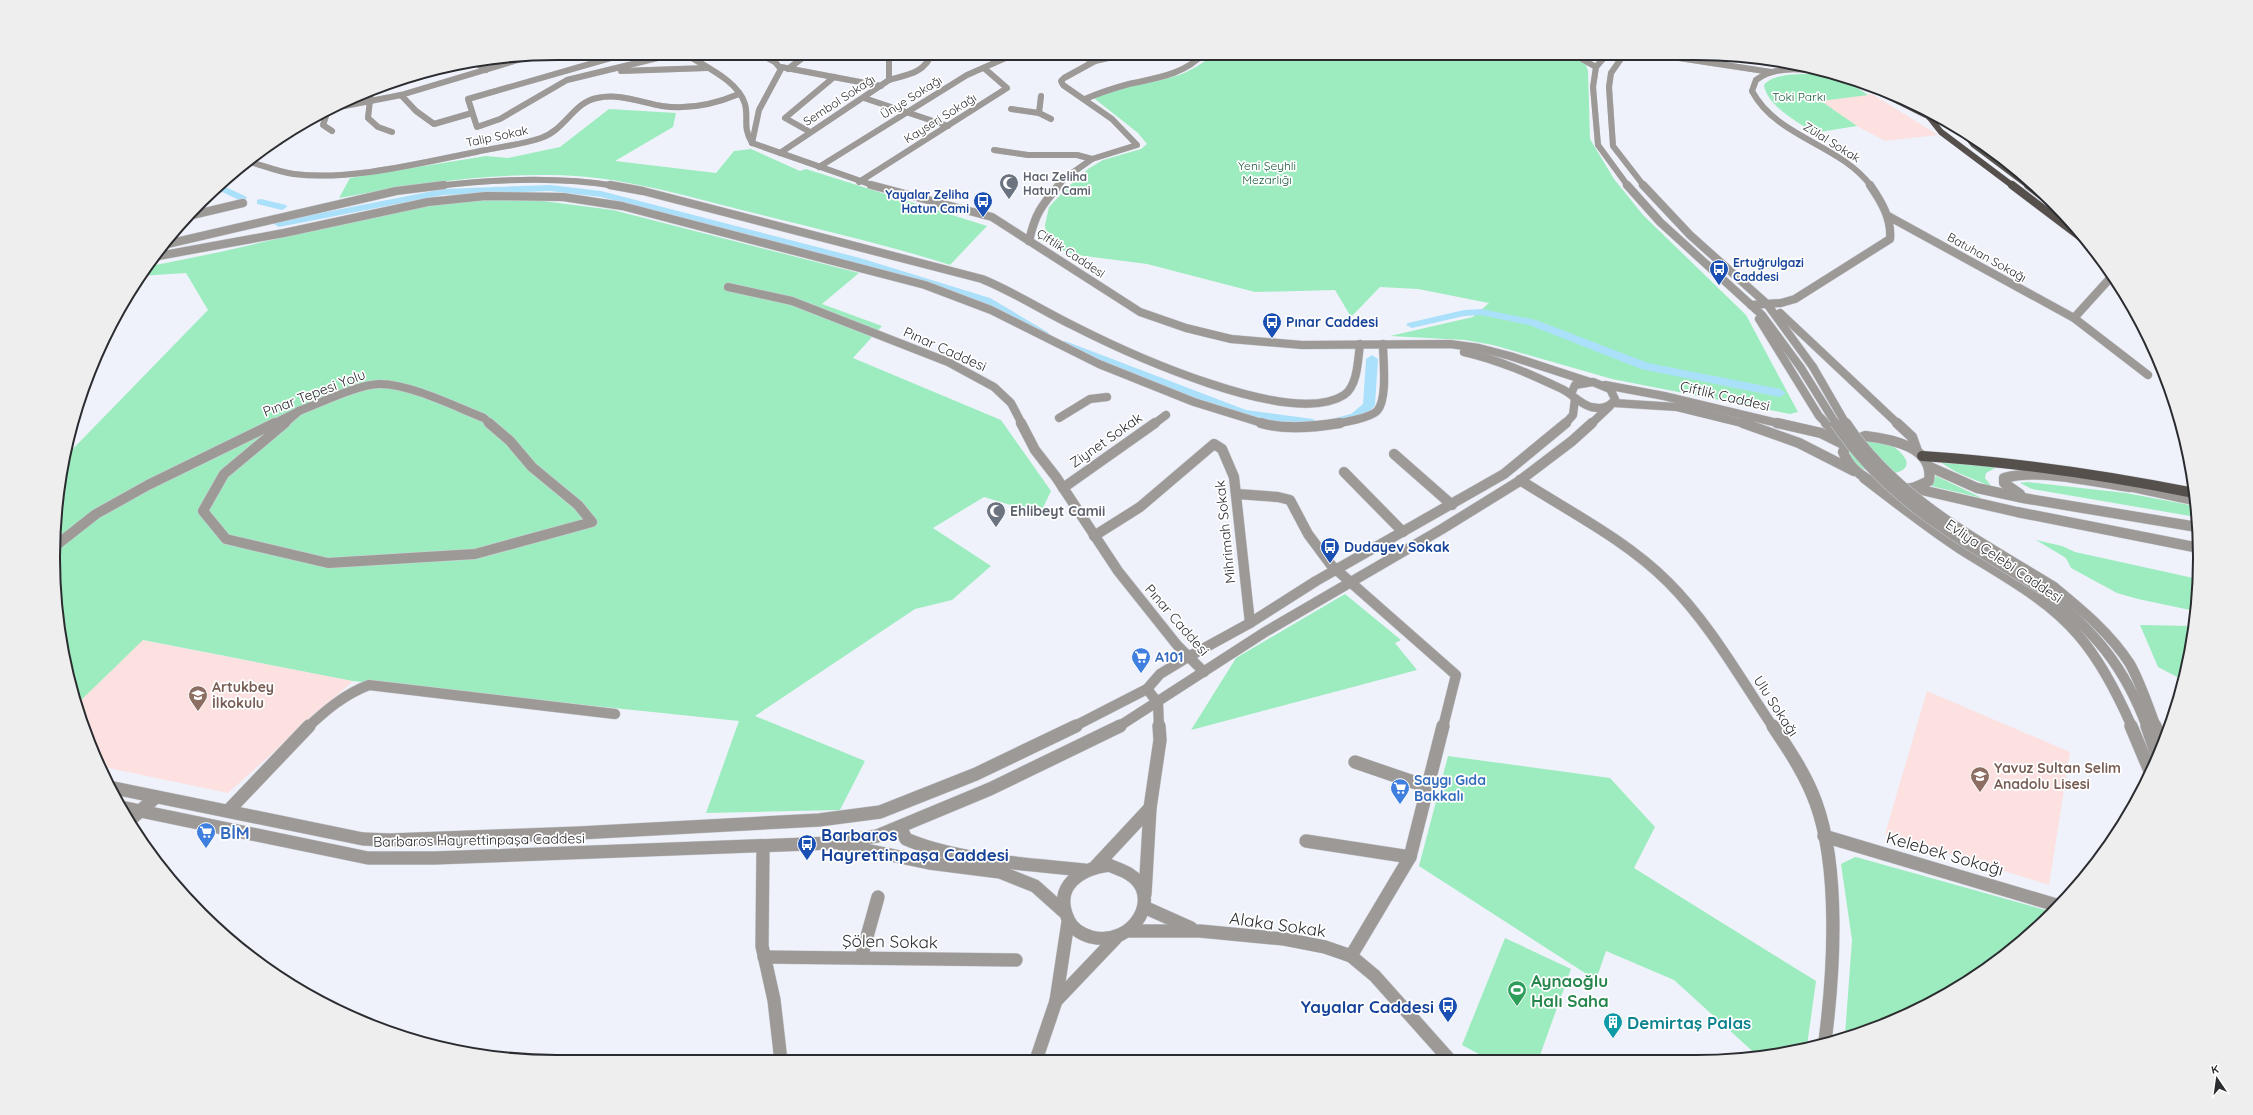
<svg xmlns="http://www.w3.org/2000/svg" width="2253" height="1115" font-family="Quicksand,sans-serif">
<rect width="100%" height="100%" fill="#eff2fb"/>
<g fill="#fce1e0">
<path d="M1872,94L1938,135L1885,141L1857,126L1821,101Z"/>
<path d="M142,640L353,681L228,793L99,766L80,719L76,705Z"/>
<path d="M1927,691L2070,752L2049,885L1885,834Z"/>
</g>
<g fill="#9decbf">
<path d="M1217,53H1566L1586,65L1588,71L1590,139L1614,179L1643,215L1746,315L1798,412L1790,414L1612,379L1493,345L1465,340L1390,336L1473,317L1489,303L1418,289L1380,287L1351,317L1335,290L1255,292L1147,264L1077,255L1064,251L1049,243L1046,237L1045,225L1049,207L1066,189L1088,169L1103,160L1141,149L1147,144L1138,133L1095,99L1096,96C1123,85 1152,84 1179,75C1193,70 1205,61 1217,53Z"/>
<path d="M1814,74L1842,78L1868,95L1821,101L1857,126L1813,133C1797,121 1767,106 1764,85C1774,73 1800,74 1814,74Z"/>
<path d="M609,109L676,113L673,127L615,161L716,173L734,151L751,149L800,171L806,169L987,226L950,265C884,244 817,229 750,212C685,196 618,175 550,175C479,174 409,185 339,198L350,178L486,156L508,158L560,147Z"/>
<path d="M495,199L543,201L613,210L859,273L822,304L882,326L853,358L1001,420L1051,491L1040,514L984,497L933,528L991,566L952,600L915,609L755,716L865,761L840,810L706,813L739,721L353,681L143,640L76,705L57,624L53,557L63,459L208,310L186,273L139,276L146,267L220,252L397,211L447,202Z"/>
<path d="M1849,440C1860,441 1875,439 1886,442C1890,444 1895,448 1899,451C1921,471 1890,477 1874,473C1865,471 1857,466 1849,460L1844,444Z"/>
<path d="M1940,462L1997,467L1986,473L1985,478L1992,487L1956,472Z"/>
<path d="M1936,476L1982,498L1931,486Z"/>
<path d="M2027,482L2126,493L2195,506L2196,517L2032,489L2020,483Z"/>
<path d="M2036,540L2062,546L2075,552L2198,579L2195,611L2138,599L2117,593L2071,568L2066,558Z"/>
<path d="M1345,594L1401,640L1395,643L1417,670L1191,730L1236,658Z"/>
<path d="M2140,625L2193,626L2190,656L2183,680L2158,667Z"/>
<path d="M1448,756L1610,778L1655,827L1634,868L1816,981L1807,1046L1760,1058L1674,980L1606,951L1596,980L1419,866Z"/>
<path d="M1855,857H1856L2049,911L2003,958L1889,1024L1845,1035L1852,940L1841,864Z"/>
<path d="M1505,938L1571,969L1539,1058L1488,1059L1462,1045Z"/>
</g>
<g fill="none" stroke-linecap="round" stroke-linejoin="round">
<g fill="#abe0fb" fill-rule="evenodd">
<path d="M221,185L245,196L247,198L242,201L239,200L216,189Z"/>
<path d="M550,185L601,191L860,258L990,298L1049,333L1047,335H1039L982,302L852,262L601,197L550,191L443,195L279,227L274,224L275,222L443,189Z"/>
<path d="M261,199L286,205L287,207L282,210L257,204V200Z"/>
<path d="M1481,309L1536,320L1648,363L1780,389L1786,393L1780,397L1641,369L1529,325L1481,315L1464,316L1412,328L1406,325L1408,323L1464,310Z"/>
<path d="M1065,341L1246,410L1313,419L1319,423L1313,427L1295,426L1239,416L1061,346L1059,344Z"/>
<path d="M1372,355L1378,359L1375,405C1367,417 1349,427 1335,424L1333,421L1335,418L1351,414L1363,404L1366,359Z"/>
</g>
<g stroke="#ccced6" stroke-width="6">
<g id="minor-far3">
<path d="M628,53L468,99L477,127L500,119L567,80L678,53"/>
<path d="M684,53C703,66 738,80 745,104C749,120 742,126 752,143"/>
<path d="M1069,53L1095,61L1130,53"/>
<path d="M1571,53L1596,67"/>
<path d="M1608,53L1596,67L1593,87L1598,145L1628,186"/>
<path d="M1625,53L1611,73L1609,87L1613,146L1644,186"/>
<path d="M1646,53L1771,72"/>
<path d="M473,61L486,70"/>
<path d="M781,67L881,86"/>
<path d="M788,69L809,53"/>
<path d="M621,71L707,68"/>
<path d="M1821,71C1798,69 1775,66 1756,80L1752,91C1777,138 1840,144 1871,186"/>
<path d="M889,80C907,75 925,73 932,53"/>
<path d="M1872,87L1890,97"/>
<path d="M371,91L368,118L378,127L392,132"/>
<path d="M401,95L416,111L434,124L472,113"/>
<path d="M1041,96L1039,113L1051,119"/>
<path d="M864,98L948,126"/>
<path d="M1085,99C1099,93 1114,88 1129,84C1156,78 1184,75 1204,53"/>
<path d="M334,108L401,95L531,56"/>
<path d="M1011,109L1039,113"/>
<path d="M328,110L323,125L332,131"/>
<path d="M810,132L785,118L834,77"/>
<path d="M277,140L280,142"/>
<path d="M752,143L875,186"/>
<path d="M752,143L759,110L781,69L775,62L758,53"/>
<path d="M994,150L1028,155H1077L1092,159"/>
<path d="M780,153L889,80V58L892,53"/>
<path d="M247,161C262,165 278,172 294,174C350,181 420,163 476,152C497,147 521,145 541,138C565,130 574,102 597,98C619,93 640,102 662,106C688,110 715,104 739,94"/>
<path d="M819,167L967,75L1017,53"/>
<path d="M859,182L1007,88L984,68"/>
<path d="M436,186C495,179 557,176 616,186"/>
<path d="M1058,186L1065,178L1092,159L1137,145L1112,119L1063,85L1061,81L1064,78L1095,61"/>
</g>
</g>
<g stroke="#ccced6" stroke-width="9">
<g id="minor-far2">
<path d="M610,185L643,191L982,279C1014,292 1043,311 1074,326C1127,353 1291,429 1344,395C1358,386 1358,358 1360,344"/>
<path d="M871,185L992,217L1140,312L1186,328L1231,339L1302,345L1450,344L1479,348L1510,356L1590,382"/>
<path d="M1627,185L1660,222L1762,315L1801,368"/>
<path d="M1643,185L1690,235L1767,304L1813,367"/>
<path d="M188,216L243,203"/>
<path d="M1888,216L2074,318"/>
<path d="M1029,241C1035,214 1041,206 1059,185"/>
<path d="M163,245L396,191L444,185"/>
<path d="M153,257L284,233L428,202L486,196L563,197L622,206L925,285L991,310L1099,364L1194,402L1265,424"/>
<path d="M2113,275L2074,318L2148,375"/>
<path d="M728,287L792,301L948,362L994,387L1011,403L1022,424"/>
<path d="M1751,305L1781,303L1795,299L1890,239C1892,219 1881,201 1870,185"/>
<path d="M1780,313L1898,424"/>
<path d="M1759,319L1819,416L1827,424"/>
<path d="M1464,352C1499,360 1530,374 1562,389C1572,394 1580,404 1591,407C1600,409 1610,408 1615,399L1610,389L1593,382L1575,385L1571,394"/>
<path d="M1605,385L1664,396L1782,424"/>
<path d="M1614,403L1677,407L1746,424"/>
<path d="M299,411C320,403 359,384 380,384C410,384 456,407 484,418L490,424"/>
<path d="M1059,418L1090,399L1107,397"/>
<path d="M273,424L299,411"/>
<path d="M284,424L299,411"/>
<path d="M1154,424L1166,415"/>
<path d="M1332,424C1342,423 1370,418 1377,411C1388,399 1383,360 1383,344"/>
<path d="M1565,424L1573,415L1575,399"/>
<path d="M1591,424L1610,406"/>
</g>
</g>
<g stroke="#ccced6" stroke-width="11">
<g id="minor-far1">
<path d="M285,423L224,474L203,511L226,539L328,563L475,554L592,522L578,505L532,467L510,441L489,423"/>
<path d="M1021,423L1035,450L1056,477L1118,571L1177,645L1204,672"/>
<path d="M1261,423C1285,430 1316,427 1340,423"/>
<path d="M1743,423L1799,443L1854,471"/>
<path d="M1777,423L1821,433L1845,445"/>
<path d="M1826,423L1842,438"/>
<path d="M1897,423L1912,437L1917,451"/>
<path d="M1865,436C1891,439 1935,447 1929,481C1924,483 1917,487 1912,488C1885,492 1853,477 1843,452L1848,443Z"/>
<path d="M1394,454L1452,505"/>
<path d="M1930,467L1977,488L2023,498L2197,527"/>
<path d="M1344,472L1403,532"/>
<path d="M1864,478C1895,502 1926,526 1959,548C2000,574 2047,598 2079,636C2102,663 2118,695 2132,727"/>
<path d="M1520,480C1570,512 1626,540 1668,582C1710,624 1740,678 1773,727"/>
<path d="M2124,485L2194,500"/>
<path d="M1063,488L1155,423"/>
<path d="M1913,488L2017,512L2199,548"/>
<path d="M1237,494L1278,497L1290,500L1308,534L1331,565L1456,675L1443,727"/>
<path d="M2020,494L2004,483V478C2041,468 2092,482 2130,487"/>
<path d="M1094,536L1140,507L1214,444L1222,449L1234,477L1250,623"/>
<path d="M54,547L96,514L148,485L275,423"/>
<path d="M2054,587C2082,610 2110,633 2130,664C2141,684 2148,706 2156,727"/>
<path d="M2043,590C2094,631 2124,665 2147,727"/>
<path d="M1147,689L1158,703L1159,727"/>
<path d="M308,727C326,710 345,694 369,685L615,714"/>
<path d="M1073,727L1147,689L1160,674L1188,657L1250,623L1316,581L1504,474L1566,423"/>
<path d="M1118,727L1265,632L1442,529L1518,482L1572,441L1592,423"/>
</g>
</g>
<g stroke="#ccced6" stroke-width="14">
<g id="minor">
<path d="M1773,726C1789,750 1806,775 1816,803C1840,869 1834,972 1825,1041"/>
<path d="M2131,726L2150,771"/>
<path d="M2147,726L2158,758"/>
<path d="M2155,726L2163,747"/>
<path d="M1355,762L1428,787"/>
<path d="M109,787L363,839L390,840L579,833L819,820L880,812L976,774L1076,726"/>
<path d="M121,807L368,858H434L832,843L877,836L990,789L1120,726"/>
<path d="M228,811L309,726"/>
<path d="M130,820L156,797"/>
<path d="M900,827L906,839C957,861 1029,864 1084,870"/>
<path d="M1824,836L2056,905"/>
<path d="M1306,841L1410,857"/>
<path d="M842,845L929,863L1000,872L1035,886L1063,911"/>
<path d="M763,847L762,946L774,1000L781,1061"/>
<path d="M1109,865C1115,868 1123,870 1129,874C1164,895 1134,948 1091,937C1081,934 1072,929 1068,919C1053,886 1080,869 1109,865Z"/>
<path d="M1096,866L1150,808"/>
<path d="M1145,894L1150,808L1160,740L1159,726"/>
<path d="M1144,907L1191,928"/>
<path d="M1129,931H1200L1284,939L1325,947L1351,956L1375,976L1449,1059"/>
<path d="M1351,956L1410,857L1443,726"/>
<path d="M764,957L1016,960"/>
<path d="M861,958L878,897"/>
<path d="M1056,1001L1116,938"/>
<path d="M1036,1060L1056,1001L1068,922"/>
</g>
</g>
<g stroke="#ccced6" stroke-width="6">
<g id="major-far2">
<path d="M1890,97L1926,115"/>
<path d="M1929,117L1949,124"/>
<path d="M1930,118L1941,132L2013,186"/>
<path d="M1963,131L1973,144L2029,186"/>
</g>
</g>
<g stroke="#ccced6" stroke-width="9">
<g id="major-far1">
<path d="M2012,185L2082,238"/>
<path d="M2028,185L2059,209"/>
</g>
</g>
<g stroke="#ccced6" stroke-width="11">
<path id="major" d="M1922,456C2014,462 2104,475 2194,493"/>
</g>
<use href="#minor-far3" stroke="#9c9996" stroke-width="6"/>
<use href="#minor-far2" stroke="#9c9996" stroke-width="8"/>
<use href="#minor-far1" stroke="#9c9996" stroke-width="10"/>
<use href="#minor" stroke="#9c9996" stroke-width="13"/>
<use href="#major-far2" stroke="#55504c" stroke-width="6"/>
<use href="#major-far1" stroke="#55504c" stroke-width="8"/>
<use href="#major" stroke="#55504c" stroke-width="10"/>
<g stroke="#ccced6" stroke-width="9" stroke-linecap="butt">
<g id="minor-bridge-far1">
<path d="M1813,367L1846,424"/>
<path d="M1801,368L1836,424"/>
</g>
</g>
<g stroke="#ccced6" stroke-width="11" stroke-linecap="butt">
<g id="minor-bridge">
<path d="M1835,423C1889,503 1963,541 2043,590"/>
<path d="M1846,423C1896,499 1978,540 2054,587"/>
</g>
</g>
<use href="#minor-bridge-far1" stroke="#9c9996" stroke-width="8"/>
<use href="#minor-bridge" stroke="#9c9996" stroke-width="10"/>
</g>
<defs>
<g id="mosque-pin" transform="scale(1)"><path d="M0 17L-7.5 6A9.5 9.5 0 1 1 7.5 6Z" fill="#6b7280" stroke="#fff"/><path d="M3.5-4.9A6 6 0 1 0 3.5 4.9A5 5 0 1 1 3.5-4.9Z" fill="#fff"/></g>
<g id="bus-pin" transform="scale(1)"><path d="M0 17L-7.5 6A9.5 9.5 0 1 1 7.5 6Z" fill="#1a4fb4" stroke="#fff"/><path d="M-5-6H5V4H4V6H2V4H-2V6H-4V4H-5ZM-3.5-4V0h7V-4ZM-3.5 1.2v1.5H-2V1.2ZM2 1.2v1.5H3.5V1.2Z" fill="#fff"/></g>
<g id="supermarket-pin" transform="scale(1)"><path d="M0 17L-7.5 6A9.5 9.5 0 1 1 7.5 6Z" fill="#3f7fe0" stroke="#fff"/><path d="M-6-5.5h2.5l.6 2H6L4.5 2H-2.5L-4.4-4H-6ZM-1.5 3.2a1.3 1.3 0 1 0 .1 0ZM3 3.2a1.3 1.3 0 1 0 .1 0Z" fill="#fff"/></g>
<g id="school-pin" transform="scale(1)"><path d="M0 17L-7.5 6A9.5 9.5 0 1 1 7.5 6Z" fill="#8d6e63" stroke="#fff"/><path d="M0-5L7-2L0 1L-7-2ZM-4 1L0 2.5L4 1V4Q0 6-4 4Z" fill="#fff"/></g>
<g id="stadium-pin" transform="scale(1)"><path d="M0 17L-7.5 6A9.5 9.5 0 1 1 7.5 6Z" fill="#2e9e5b" stroke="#fff"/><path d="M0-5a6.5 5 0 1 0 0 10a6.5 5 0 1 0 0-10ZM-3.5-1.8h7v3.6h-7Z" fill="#fff"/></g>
<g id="building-pin" transform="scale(1)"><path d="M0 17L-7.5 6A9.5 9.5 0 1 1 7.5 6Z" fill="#0f9aa8" stroke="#fff"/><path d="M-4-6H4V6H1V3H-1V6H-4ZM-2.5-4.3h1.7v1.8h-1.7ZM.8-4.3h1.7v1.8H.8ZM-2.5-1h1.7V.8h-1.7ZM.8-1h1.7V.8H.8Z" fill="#fff"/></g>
</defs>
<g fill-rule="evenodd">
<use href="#mosque-pin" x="1009" y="183"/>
<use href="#bus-pin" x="983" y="201"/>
<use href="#bus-pin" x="1719" y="269"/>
<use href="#bus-pin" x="1272" y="322"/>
<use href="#mosque-pin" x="996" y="511"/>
<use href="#bus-pin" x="1330" y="547"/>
<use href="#supermarket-pin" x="1141" y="657"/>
<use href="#school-pin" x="198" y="695"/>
<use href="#school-pin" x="1980" y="776"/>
<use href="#supermarket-pin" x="1400" y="788"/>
<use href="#supermarket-pin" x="206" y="832"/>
<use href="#bus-pin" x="807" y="844"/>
<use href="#stadium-pin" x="1517" y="990"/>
<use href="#bus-pin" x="1448" y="1006"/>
<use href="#building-pin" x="1613" y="1022"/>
</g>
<g text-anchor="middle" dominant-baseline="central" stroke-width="3.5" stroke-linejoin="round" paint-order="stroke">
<g font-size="12" fill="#185a3a" stroke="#fff">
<text x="1799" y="96">Toki Parkı</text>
<text x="1267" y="165">Yeni Şeyhli<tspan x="1267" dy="14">Mezarlığı</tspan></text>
</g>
<g font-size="12" fill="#2b2c30" stroke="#fff">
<text transform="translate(911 97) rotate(-32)">Ünye Sokağı</text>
<text transform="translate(839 100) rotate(-33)">Sembol Sokağı</text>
<text transform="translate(940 118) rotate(-32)">Kayseri Sokağı</text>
<text transform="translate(497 136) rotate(-12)">Talip Sokak</text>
<text transform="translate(1832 142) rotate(32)">Zülal Sokak</text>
<text transform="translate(1071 253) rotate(33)">Çiftlik Caddesi</text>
<text transform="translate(1987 257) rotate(29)">Batuhan Sokağı</text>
</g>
<g font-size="12" font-weight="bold" fill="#5b616d" stroke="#fff" text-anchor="start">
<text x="1023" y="176">Hacı Zeliha<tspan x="1023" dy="14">Hatun Cami</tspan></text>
</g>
<g font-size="12" font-weight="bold" fill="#164399" stroke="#fff" text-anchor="end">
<text x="969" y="194">Yayalar Zeliha<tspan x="969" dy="14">Hatun Cami</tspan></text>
<text x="1733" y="262" text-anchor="start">Ertuğrulgazi<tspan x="1733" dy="14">Caddesi</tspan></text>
</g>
<g font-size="14" font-weight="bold" fill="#164399" stroke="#fff" text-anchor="start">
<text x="1286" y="322">Pınar Caddesi</text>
<text x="1344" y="547">Dudayev Sokak</text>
</g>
<g font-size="14" fill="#2b2c30" stroke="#fff">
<text transform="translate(945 349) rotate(24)">Pınar Caddesi</text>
<text transform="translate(314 393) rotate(-21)">Pınar Tepesi Yolu</text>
<text transform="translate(1725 396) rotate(13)">Çiftlik Caddesi</text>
<text transform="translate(1106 440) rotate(-35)">Ziynet Sokak</text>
<text transform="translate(1225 532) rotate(-96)">Mihrimah Sokak</text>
<text transform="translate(2004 561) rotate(34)">Evliya Çelebi Caddesi</text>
<text transform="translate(1177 620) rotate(49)">Pınar Caddesi</text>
<text transform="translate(1776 706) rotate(57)">Ulu Sokağı</text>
<text transform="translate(479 840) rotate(-1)">Barbaros Hayrettinpaşa Caddesi</text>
</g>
<g font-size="14" font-weight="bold" fill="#5b616d" stroke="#fff" text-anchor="start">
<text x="1010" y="511">Ehlibeyt Camii</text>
</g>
<g font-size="14" font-weight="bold" fill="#366cbe" stroke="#fff" text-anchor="start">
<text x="1155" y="657">A101</text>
<text x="1414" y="780">Saygı Gıda<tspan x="1414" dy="16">Bakkalı</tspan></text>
</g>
<g font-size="14" font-weight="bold" fill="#785e54" stroke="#fff" text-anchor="start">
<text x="212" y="687">Artukbey<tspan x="212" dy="16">İlkokulu</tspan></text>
<text x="1994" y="768">Yavuz Sultan Selim<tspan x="1994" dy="16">Anadolu Lisesi</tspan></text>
</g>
<g font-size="17" font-weight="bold" fill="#366cbe" stroke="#fff" text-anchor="start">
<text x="220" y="832">BİM</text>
</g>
<g font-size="17" font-weight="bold" fill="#164399" stroke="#fff" text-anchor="start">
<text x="821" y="834">Barbaros<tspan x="821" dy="20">Hayrettinpaşa Caddesi</tspan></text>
<text x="1434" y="1006" text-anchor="end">Yayalar Caddesi</text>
</g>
<g font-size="17" fill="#2b2c30" stroke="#fff">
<text transform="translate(1945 853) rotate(16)">Kelebek Sokağı</text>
<text transform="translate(1278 924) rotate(8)">Alaka Sokak</text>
<text transform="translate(890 941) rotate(1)">Şölen Sokak</text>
</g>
<g font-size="17" font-weight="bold" fill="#27864d" stroke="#fff" text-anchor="start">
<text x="1531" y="980">Aynaoğlu<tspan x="1531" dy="20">Halı Saha</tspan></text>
</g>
<g font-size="17" font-weight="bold" fill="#0d838f" stroke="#fff" text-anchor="start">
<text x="1627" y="1022">Demirtaş Palas</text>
</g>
</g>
<path d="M0 0H2253V1115H0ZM557 60H1696A497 497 0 0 1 2193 557V558A497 497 0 0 1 1696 1055H557A497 497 0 0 1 60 558V557A497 497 0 0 1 557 60Z" fill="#eee" fill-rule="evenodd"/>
<path fill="none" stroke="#2b2c30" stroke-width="2" d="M557 60H1696A497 497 0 0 1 2193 557V558A497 497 0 0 1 1696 1055H557A497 497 0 0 1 60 558V557A497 497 0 0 1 557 60Z"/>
<g transform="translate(2217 1079) rotate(347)" stroke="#ffffff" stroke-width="3" paint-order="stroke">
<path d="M0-3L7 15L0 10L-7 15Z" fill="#2b2c30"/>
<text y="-6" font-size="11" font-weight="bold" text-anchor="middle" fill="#2b2c30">K</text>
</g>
</svg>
